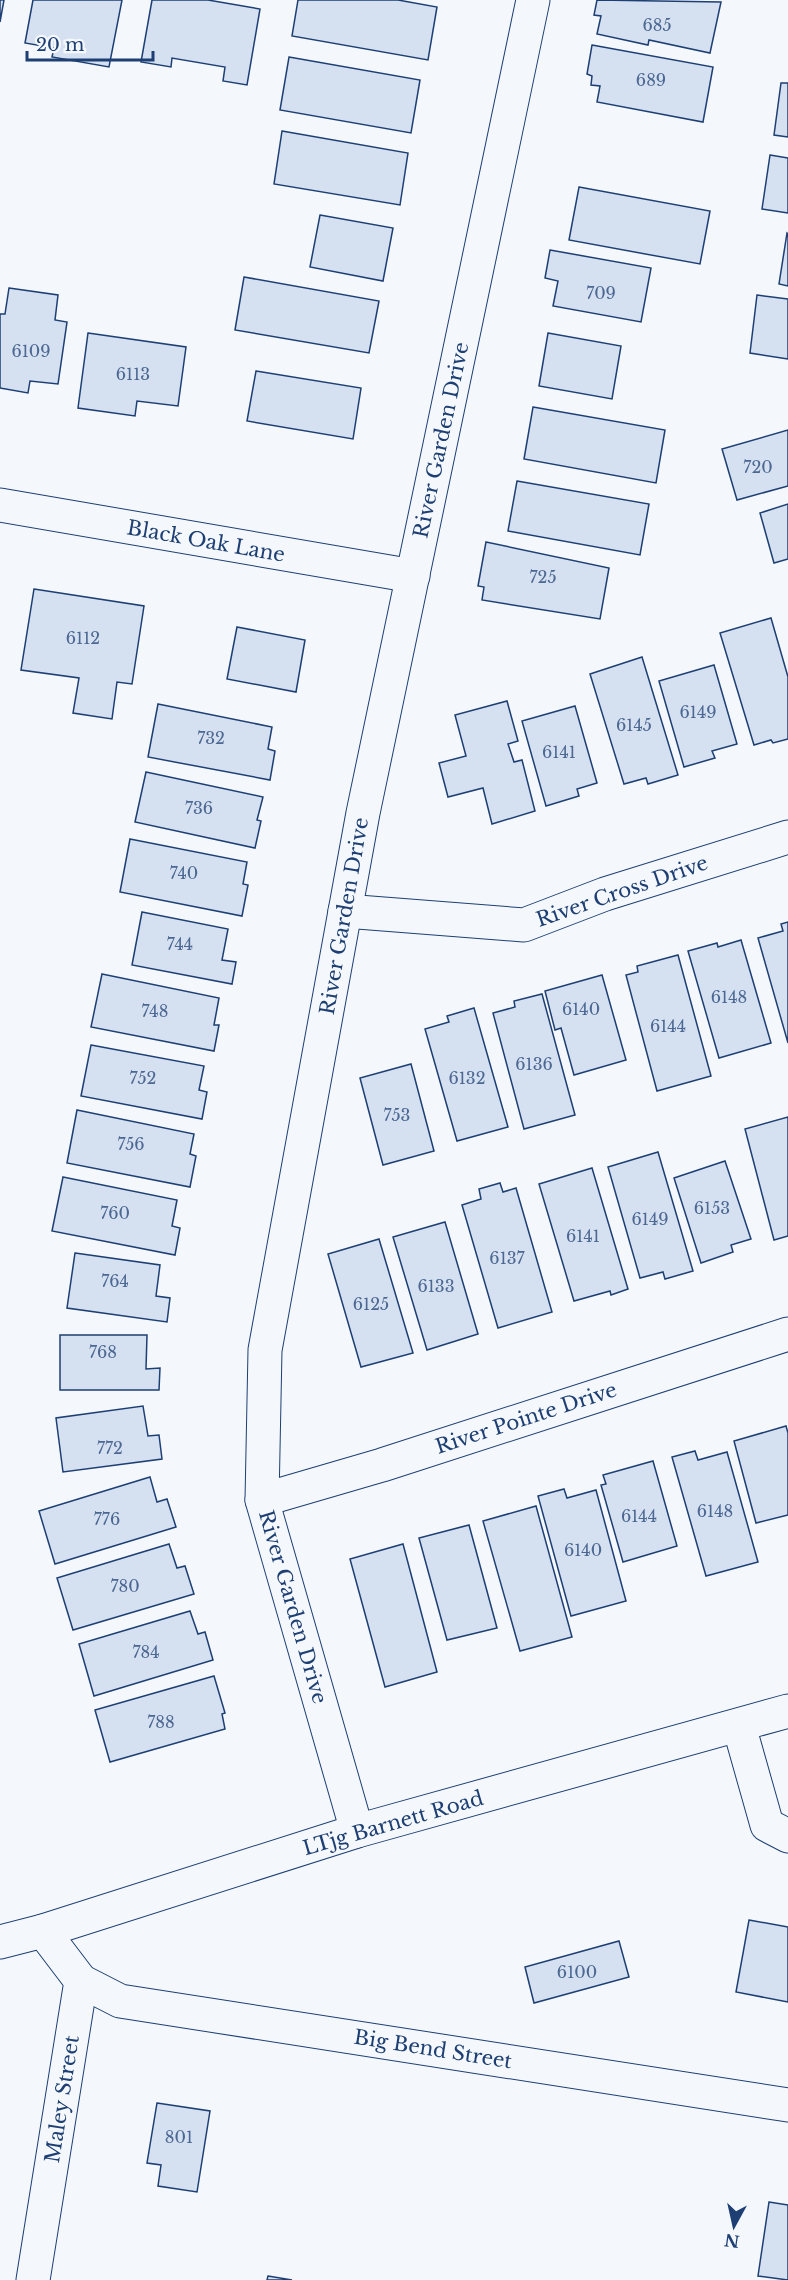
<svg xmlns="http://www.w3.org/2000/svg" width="788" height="2280" font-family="'Libre Baskerville',serif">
<rect width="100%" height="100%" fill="#f4f7fb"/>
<g fill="#d5e0f0" stroke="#1d3f73" stroke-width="1.5">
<path d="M0,0H4L0,22Z"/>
<path d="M33,0H122L109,67L52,57L54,48L25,43Z"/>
<path d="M152,0H208L260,9L247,85L223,81L225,67L172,58L171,67L141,62Z"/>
<path d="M298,0H398L437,7L428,60L292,36Z"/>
<path d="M597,0L721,2L710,53L649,40L648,45L597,34L601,16L594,15Z"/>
<path d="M592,45L713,67L703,122L597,102L600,86L591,85L592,76L587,74Z"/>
<path d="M289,57L420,80L411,133L280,110Z"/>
<path d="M781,83H788V137L774,135Z"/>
<path d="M282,131L408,153L400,205L274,184Z"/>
<path d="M770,155L788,158V213L762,209Z"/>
<path d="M579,187L710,211L700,264L569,240Z"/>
<path d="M320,215L393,228L383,281L310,267Z"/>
<path d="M787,233L788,234V286L779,284Z"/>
<path d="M550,250L651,268L641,322L553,306L558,281L545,278Z"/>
<path d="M244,277L379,301L369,353L235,330Z"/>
<path d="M9,288L58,295L55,320L67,322L58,384L30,381L28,393L0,388V314H5Z"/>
<path d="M757,295L788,299V359L750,353Z"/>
<path d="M88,333L186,347L178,406L137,401L135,416L78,408Z"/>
<path d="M548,333L621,346L612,399L539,386Z"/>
<path d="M256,371L361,388L353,439L247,421Z"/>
<path d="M533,407L665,430L656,483L524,459Z"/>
<path d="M788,430V486L737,500L722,449Z"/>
<path d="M517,481L649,504L640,555L508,531Z"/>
<path d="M788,504V559L774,563L760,513Z"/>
<path d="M486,542L609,568L600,619L482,600L484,587L478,586Z"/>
<path d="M34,589L144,606L132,684L117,682L112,719L73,713L79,678L21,670Z"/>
<path d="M771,618L788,677V739L773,743L771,740L754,745L720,633Z"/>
<path d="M237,627L305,640L296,692L227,679Z"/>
<path d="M642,657L678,775L648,784L646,778L624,784L590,674Z"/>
<path d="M714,665L737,744L712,751L715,758L684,767L659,681Z"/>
<path d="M507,701L518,741L508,744L514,762L522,760L535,811L492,824L483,788L448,797L439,763L466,756L455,715Z"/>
<path d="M158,704L272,727L268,749L275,751L270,780L148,757Z"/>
<path d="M575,706L597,783L577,789L579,796L546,806L522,721Z"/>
<path d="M146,772L263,797L257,820L261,821L255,848L135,822Z"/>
<path d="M130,839L247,862L243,884L248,885L242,916L120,892Z"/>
<path d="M142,912L228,929L222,960L236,962L232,984L132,965Z"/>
<path d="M788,922V1043L758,938L783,931L781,924Z"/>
<path d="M741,940L771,1043L719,1058L688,951L717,943L718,947Z"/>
<path d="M678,955L711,1076L657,1091L626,975L638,972L637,966Z"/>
<path d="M102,974L219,998L214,1025H219L214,1051L91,1027Z"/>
<path d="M602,975L626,1060L574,1075L561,1028L555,1030L545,991Z"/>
<path d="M542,994L575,1115L524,1129L493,1013L515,1007L514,1001Z"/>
<path d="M474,1008L508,1127L457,1141L425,1029L449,1022L447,1016Z"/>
<path d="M91,1045L204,1066L199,1090L207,1092L202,1119L81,1096Z"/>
<path d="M411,1064L434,1151L383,1165L360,1078Z"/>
<path d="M77,1110L194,1134L190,1154L196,1156L190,1187L67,1163Z"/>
<path d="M788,1117V1236L774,1240L745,1129Z"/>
<path d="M658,1152L693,1271L665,1279L663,1272L640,1278L608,1167Z"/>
<path d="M725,1161L751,1239L731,1245L733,1252L701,1263L674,1178Z"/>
<path d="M592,1168L628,1289L611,1295L610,1291L574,1301L539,1184Z"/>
<path d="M63,1177L177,1200L172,1226L180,1228L175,1255L52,1231Z"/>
<path d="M500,1183L503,1192L516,1188L552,1312L498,1328L462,1205L481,1199L479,1189Z"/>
<path d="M445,1222L478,1334L427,1350L393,1237Z"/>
<path d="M379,1239L413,1353L361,1367L328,1254Z"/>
<path d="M75,1253L160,1265L156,1296L170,1298L167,1322L67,1308Z"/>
<path d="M60,1335H147L146,1369L160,1368L159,1390H60Z"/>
<path d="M143,1406L148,1436L159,1435L162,1459L63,1472L56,1418Z"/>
<path d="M786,1426L788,1433V1515L756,1523L734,1441Z"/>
<path d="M695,1451L698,1460L727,1452L758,1562L706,1576L672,1457Z"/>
<path d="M653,1461L677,1546L623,1562L601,1485L606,1484L603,1475Z"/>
<path d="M150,1477L157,1502L167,1499L176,1527L55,1564L39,1511Z"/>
<path d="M564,1489L567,1498L596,1490L626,1601L571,1616L538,1496Z"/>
<path d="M536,1506L572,1637L520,1651L483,1521Z"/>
<path d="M469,1525L497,1628L447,1640L419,1538Z"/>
<path d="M169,1544L177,1568L185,1566L194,1594L73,1630L57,1578Z"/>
<path d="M403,1544L437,1672L385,1687L350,1559Z"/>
<path d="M190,1611L198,1634L205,1632L213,1660L94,1696L79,1644Z"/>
<path d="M214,1676L225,1713L222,1714L225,1729L110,1762L95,1710Z"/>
<path d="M749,1920L788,1927V2002L736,1992Z"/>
<path d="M619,1941L629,1977L534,2003L525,1967Z"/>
<path d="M157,2103L210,2111L197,2192L158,2186L161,2165L147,2163Z"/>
<path d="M769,2202L788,2205V2280L758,2276Z"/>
<path d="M268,2276L292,2280H267Z"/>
</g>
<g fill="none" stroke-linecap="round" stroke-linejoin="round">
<g stroke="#1d3f73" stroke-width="35">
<g id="minor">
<path d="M0,505L413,576"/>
<path d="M345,911L524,925L605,894L788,837"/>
<path d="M262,1500L382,1465L788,1334"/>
<path d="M739,1726L767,1825L788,1836"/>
<path d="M357,1831L262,1500L265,1350L363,813L533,0"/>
<path d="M0,1942L43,1931L357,1831L788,1711"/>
<path d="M81,1981L120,2001L788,2105"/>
<path d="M33,2280L81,1981L43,1931"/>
</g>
</g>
<use href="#minor" stroke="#f4f7fb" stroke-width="33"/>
</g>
<g text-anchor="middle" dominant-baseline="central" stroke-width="4.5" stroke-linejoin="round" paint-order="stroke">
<g font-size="16" fill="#4b6792">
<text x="657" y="25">685</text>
<text x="651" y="80">689</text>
<text x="601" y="293">709</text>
<text x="31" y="351">6109</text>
<text x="133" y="374">6113</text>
<text x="758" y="467">720</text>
<text x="543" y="577">725</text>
<text x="83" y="638">6112</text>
<text x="698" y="712">6149</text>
<text x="634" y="725">6145</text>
<text x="211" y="738">732</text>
<text x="559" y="752">6141</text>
<text x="199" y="808">736</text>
<text x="184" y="873">740</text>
<text x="180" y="944">744</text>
<text x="729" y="997">6148</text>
<text x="581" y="1009">6140</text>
<text x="155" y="1011">748</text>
<text x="668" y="1026">6144</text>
<text x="534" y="1064">6136</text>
<text x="143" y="1078">752</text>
<text x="467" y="1078">6132</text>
<text x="397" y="1115">753</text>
<text x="131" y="1144">756</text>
<text x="712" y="1208">6153</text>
<text x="115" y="1213">760</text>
<text x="650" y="1219">6149</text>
<text x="583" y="1236">6141</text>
<text x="507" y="1258">6137</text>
<text x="115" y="1281">764</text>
<text x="436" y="1286">6133</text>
<text x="371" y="1304">6125</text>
<text x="103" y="1352">768</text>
<text x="110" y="1448">772</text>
<text x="715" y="1511">6148</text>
<text x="639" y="1516">6144</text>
<text x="107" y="1519">776</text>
<text x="583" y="1550">6140</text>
<text x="125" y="1586">780</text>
<text x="146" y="1652">784</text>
<text x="161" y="1722">788</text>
<text x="577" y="1972">6100</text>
<text x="179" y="2137">801</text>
</g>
<g font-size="20" fill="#1d3f73" stroke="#f4f7fb">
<text transform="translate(441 440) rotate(-78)">River Garden Drive</text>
<text transform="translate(206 541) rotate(10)">Black Oak Lane</text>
<text transform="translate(622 891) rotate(-19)">River Cross Drive</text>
<text transform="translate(344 916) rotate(-80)">River Garden Drive</text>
<text transform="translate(526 1418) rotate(-18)">River Pointe Drive</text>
<text transform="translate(293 1607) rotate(74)">River Garden Drive</text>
<text transform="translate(393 1823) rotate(-16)">LTjg Barnett Road</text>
<text transform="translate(433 2049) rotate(9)">Big Bend Street</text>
<text transform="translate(62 2099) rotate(-81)">Maley Street</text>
</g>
</g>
<g transform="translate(734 2226) rotate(188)" stroke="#f4f7fb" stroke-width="4.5" paint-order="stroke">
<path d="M0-4.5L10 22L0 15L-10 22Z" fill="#1d3f73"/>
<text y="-9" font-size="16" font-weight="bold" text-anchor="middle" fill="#1d3f73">N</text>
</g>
<path d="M27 51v9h126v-9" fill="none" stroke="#1d3f73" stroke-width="3"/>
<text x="36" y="51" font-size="18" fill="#1d3f73" stroke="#f4f7fb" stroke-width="4.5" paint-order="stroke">20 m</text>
</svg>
